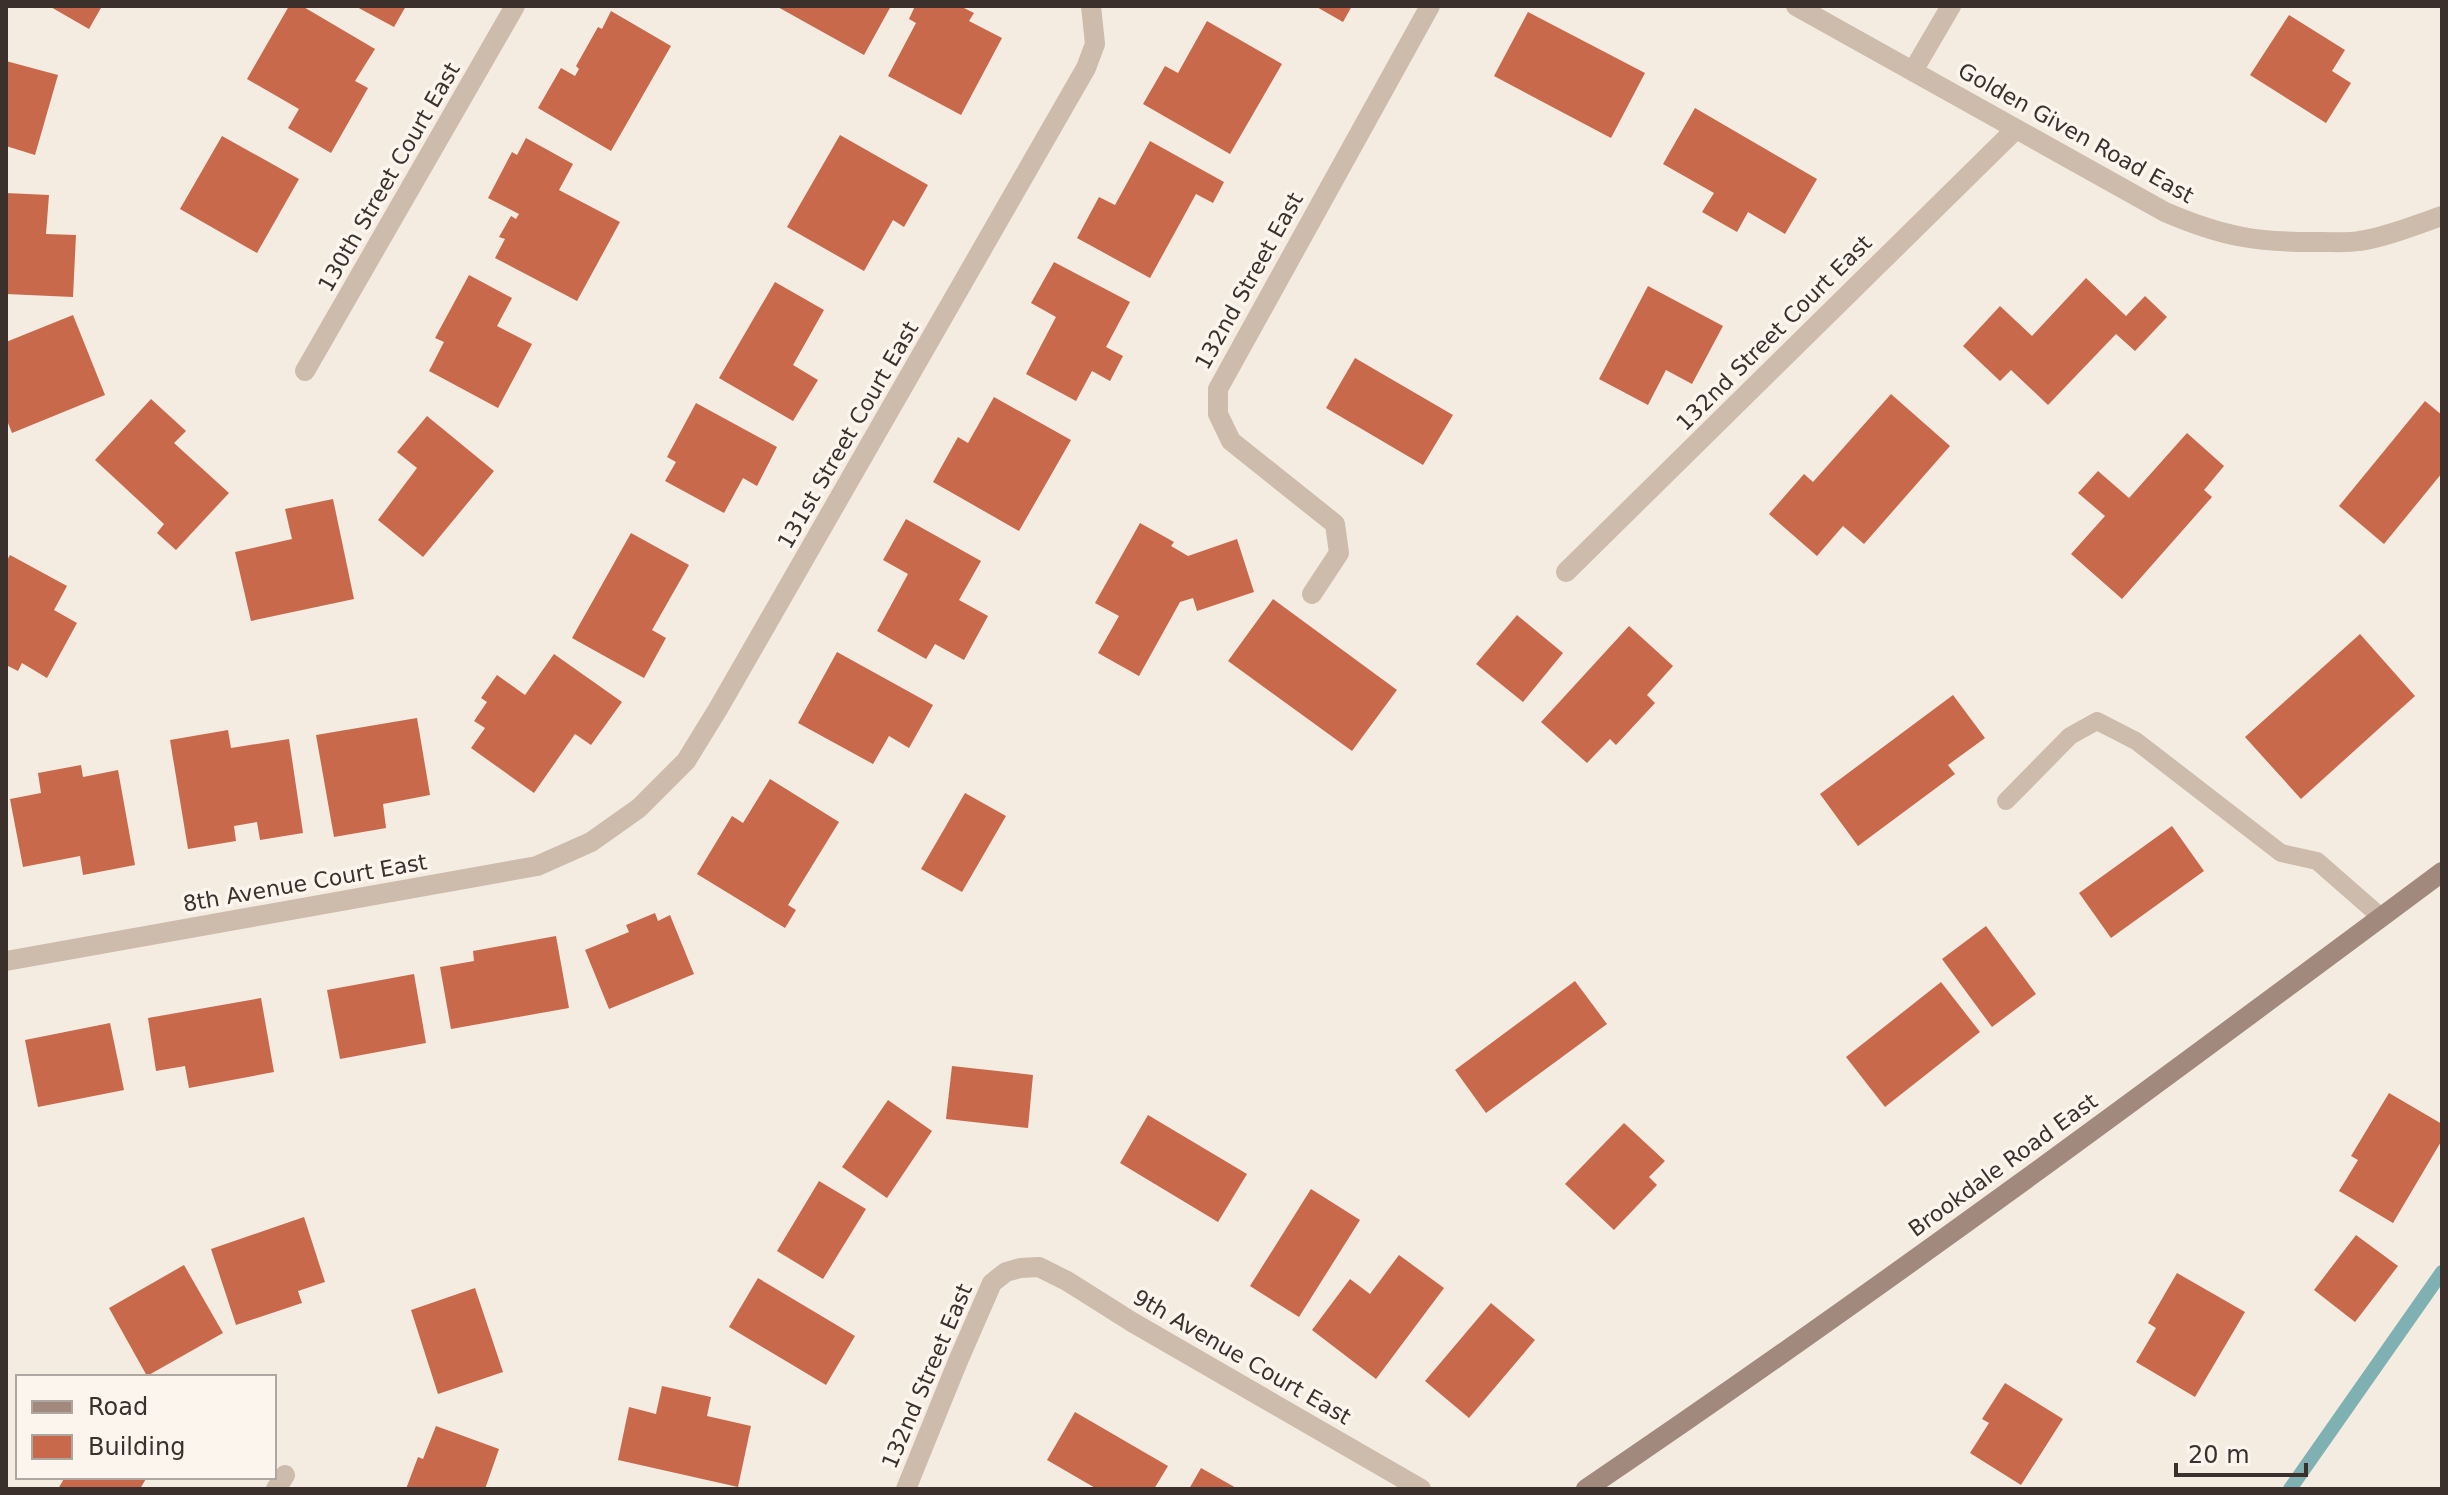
<svg xmlns="http://www.w3.org/2000/svg" width="2448" height="1495" font-family="'DejaVu Sans',sans-serif">
<rect width="100%" height="100%" fill="#f4ebe1"/>
<g fill="none" stroke-linecap="round" stroke-linejoin="round">
<path stroke="#7fb0b2" stroke-width="14" d="M2290,1489L2442,1272"/>
</g>
<g fill="#c8694b">
<path d="M49,6H102L89,29Z"/>
<path d="M289,6H302L375,49L355,81L368,88L331,153L288,128L299,109L247,79Z"/>
<path d="M355,6H406L394,27Z"/>
<path d="M776,6H891L864,55Z"/>
<path d="M915,6H960L974,13L969,21L1002,38L961,115L888,76L916,23L909,19Z"/>
<path d="M1315,6H1352L1343,22Z"/>
<path d="M611,11L671,46L611,151L538,108L561,68L575,76L579,69L576,66L598,27L602,29Z"/>
<path d="M1528,12L1645,73L1611,138L1494,76Z"/>
<path d="M2289,15L2345,50L2332,71L2351,83L2326,123L2250,75Z"/>
<path d="M1207,21L1282,64L1230,154L1143,104L1165,66L1178,73Z"/>
<path d="M6,61L58,75L35,155L6,146Z"/>
<path d="M1695,108L1817,179L1785,234L1748,212L1737,232L1702,212L1714,193L1663,164Z"/>
<path d="M840,135L928,185L904,227L893,220L864,271L787,227Z"/>
<path d="M222,136L299,179L257,253L180,209Z"/>
<path d="M526,138L573,164L559,190L620,222L577,301L495,258L505,239L499,237L511,216L516,219L519,214L488,198L512,152L517,155Z"/>
<path d="M1150,141L1224,182L1213,203L1196,194L1150,278L1077,238L1099,197L1115,205Z"/>
<path d="M6,193L49,195L46,234L76,235L73,297L6,294Z"/>
<path d="M1054,262L1130,302L1106,347L1123,356L1110,381L1092,371L1076,401L1026,374L1056,317L1031,303Z"/>
<path d="M469,275L512,298L497,326L532,344L498,408L429,371L444,342L435,338Z"/>
<path d="M2086,278L2126,316L2145,296L2167,317L2135,351L2116,334L2048,405L2011,370L2000,381L1963,346L2000,306L2032,336Z"/>
<path d="M775,282L824,310L793,365L818,380L793,421L719,378Z"/>
<path d="M1648,286L1723,326L1692,384L1666,370L1648,405L1599,379Z"/>
<path d="M73,315L105,395L12,433L6,418V342Z"/>
<path d="M1355,358L1453,415L1423,465L1326,408Z"/>
<path d="M1891,394L1950,446L1864,544L1843,526L1817,556L1769,514L1804,474L1813,482Z"/>
<path d="M994,397L1071,440L1019,531L933,482L958,437L968,443Z"/>
<path d="M151,399L186,431L174,443L229,493L176,550L157,533L164,524L95,460Z"/>
<path d="M2425,401L2442,415V473L2384,544L2339,506Z"/>
<path d="M696,403L777,447L757,486L743,478L724,513L665,481L676,462L667,457Z"/>
<path d="M427,416L494,471L423,557L378,520L417,468L397,452Z"/>
<path d="M2187,433L2224,466L2204,490L2212,497L2122,599L2071,554L2105,516L2078,493L2098,471L2129,498Z"/>
<path d="M333,499L354,599L251,621L235,552L292,539L285,509Z"/>
<path d="M906,519L981,561L959,600L988,616L964,660L935,644L926,659L877,631L908,574L883,560Z"/>
<path d="M1140,523L1174,542L1171,546L1188,556L1237,539L1254,592L1197,611L1193,598L1180,602L1139,676L1098,653L1119,616L1095,603Z"/>
<path d="M631,533L689,565L652,630L666,638L644,678L572,638Z"/>
<path d="M10,555L67,586L54,610L77,623L47,678L22,663L18,671L6,665V562Z"/>
<path d="M1273,599L1397,690L1352,751L1228,661Z"/>
<path d="M1517,615L1563,653L1523,702L1476,664Z"/>
<path d="M1629,626L1673,666L1647,695L1655,703L1616,745L1610,739L1587,763L1541,722Z"/>
<path d="M2360,634L2415,696L2301,799L2245,737Z"/>
<path d="M837,652L933,705L909,748L889,736L873,764L798,723Z"/>
<path d="M554,654L622,702L591,745L575,734L534,793L471,748L485,728L474,721L487,702L481,698L497,675L525,695Z"/>
<path d="M1953,695L1985,738L1948,765L1955,774L1858,846L1820,794Z"/>
<path d="M417,718L430,795L383,804L386,828L334,837L316,735Z"/>
<path d="M228,730L231,748L289,739L303,833L260,840L257,822L234,826L236,841L188,849L170,740Z"/>
<path d="M81,765L83,777L118,770L135,865L83,875L80,856L23,867L10,799L41,793L38,773Z"/>
<path d="M770,779L839,822L788,905L796,910L785,928L697,874L732,816L743,823Z"/>
<path d="M965,793L1006,816L962,892L921,869Z"/>
<path d="M2172,826L2204,871L2111,938L2079,893Z"/>
<path d="M655,913L658,921L670,915L694,974L609,1009L585,950L629,932L626,925Z"/>
<path d="M1986,926L2036,994L1992,1027L1942,959Z"/>
<path d="M556,936L569,1008L451,1029L440,967L474,961L473,951Z"/>
<path d="M414,974L426,1043L340,1059L327,990Z"/>
<path d="M1575,981L1607,1024L1486,1113L1455,1070Z"/>
<path d="M1941,982L1980,1032L1885,1107L1846,1057Z"/>
<path d="M261,998L274,1072L189,1088L185,1066L156,1071L148,1018Z"/>
<path d="M110,1023L124,1090L38,1107L25,1040Z"/>
<path d="M952,1066L1033,1075L1028,1128L946,1119Z"/>
<path d="M2389,1093L2442,1124V1140L2393,1223L2339,1191L2358,1160L2351,1156Z"/>
<path d="M888,1100L932,1131L887,1198L842,1167Z"/>
<path d="M1148,1115L1247,1174L1218,1222L1120,1163Z"/>
<path d="M1624,1123L1665,1161L1649,1177L1657,1185L1614,1230L1565,1184Z"/>
<path d="M819,1181L866,1209L823,1279L777,1251Z"/>
<path d="M1311,1189L1360,1220L1299,1317L1250,1286Z"/>
<path d="M304,1217L325,1282L298,1291L302,1303L236,1325L211,1249Z"/>
<path d="M2356,1235L2398,1266L2355,1322L2314,1290Z"/>
<path d="M1399,1255L1444,1288L1376,1379L1312,1330L1350,1279L1370,1294Z"/>
<path d="M184,1265L223,1333L147,1376L109,1308Z"/>
<path d="M2177,1273L2245,1312L2195,1397L2136,1362L2156,1328L2148,1323Z"/>
<path d="M758,1278L855,1336L826,1385L729,1327Z"/>
<path d="M475,1288L503,1372L438,1394L411,1310Z"/>
<path d="M1491,1303L1535,1340L1469,1418L1425,1381Z"/>
<path d="M2005,1383L2063,1419L2021,1485L1970,1453L1989,1423L1982,1419Z"/>
<path d="M662,1386L711,1397L707,1416L751,1426L738,1487L618,1460L629,1407L656,1414Z"/>
<path d="M1075,1412L1168,1466L1154,1489H1097L1047,1460Z"/>
<path d="M436,1426L499,1449L485,1489H406L418,1457L423,1459Z"/>
<path d="M1201,1468L1238,1489H1189Z"/>
<path d="M65,1477H147L140,1489H58Z"/>
</g>
<g fill="none" stroke-linecap="round" stroke-linejoin="round">
<path stroke="#cdbbac" stroke-width="18" d="M2006,801L2070,736L2097,721L2136,741L2281,853L2317,861L2381,917"/>
<g stroke="#cdbbac" stroke-width="20">
<path d="M1913,71L1951,6"/>
<path d="M305,371L515,6"/>
<path d="M1566,572L2016,129"/>
<path d="M1312,594L1339,553L1335,524L1231,441L1218,414V389L1430,6"/>
<path d="M6,961L537,866L591,842L639,808L686,761L718,709L1086,68L1095,44L1091,6"/>
<path d="M276,1489L285,1475"/>
<path d="M906,1489L958,1361L992,1283L1006,1272L1020,1268L1039,1267L1067,1281L1132,1322L1421,1489"/>
</g>
<path stroke="#cdbbac" stroke-width="20" d="M1796,6L2165,212C2223,237 2259,243 2322,242C2334,242 2347,243 2359,241C2387,237 2415,225 2442,216"/>
<path stroke="#a18a7d" stroke-width="20" d="M1586,1489C1877,1292 2160,1082 2442,872"/>
</g>
<g text-anchor="middle" dominant-baseline="central" stroke-width="7" stroke-linejoin="round" paint-order="stroke">
<g font-size="22" fill="#3b302b" stroke="#fbf5ee">
<text transform="translate(2076 133) rotate(29)">Golden Given Road East</text>
<text transform="translate(389 177) rotate(-60)">130th Street Court East</text>
<text transform="translate(1249 281) rotate(-61)">132nd Street East</text>
<text transform="translate(1774 333) rotate(-45)">132nd Street Court East</text>
<text transform="translate(848 435) rotate(-60)">131st Street Court East</text>
<text transform="translate(305 883) rotate(-10)">8th Avenue Court East</text>
<text transform="translate(2003 1165) rotate(-36)">Brookdale Road East</text>
<text transform="translate(1242 1357) rotate(30)">9th Avenue Court East</text>
<text transform="translate(927 1376) rotate(-67)">132nd Street East</text>
</g>
</g>
<rect width="2448" height="1495" fill="none" stroke="#3b302b" stroke-width="16"/>
<rect x="16" y="1375" width="260" height="104" fill="#fbf5ee" stroke="#aea6a0" stroke-width="2"/>
<rect x="32" y="1401" width="40" height="12" fill="#a18a7d" stroke="#aea6a0" stroke-width="2"/>
<text x="88" y="1415" font-size="24" fill="#3b302b">Road</text>
<rect x="32" y="1435" width="40" height="24" fill="#c8694b" stroke="#aea6a0" stroke-width="2"/>
<text x="88" y="1455" font-size="24" fill="#3b302b">Building</text>
<path d="M2176 1463v12h130v-12" fill="none" stroke="#3b302b" stroke-width="4"/>
<text x="2188" y="1463" font-size="24" fill="#3b302b" stroke="#fbf5ee" stroke-width="6" paint-order="stroke">20 m</text>
</svg>
